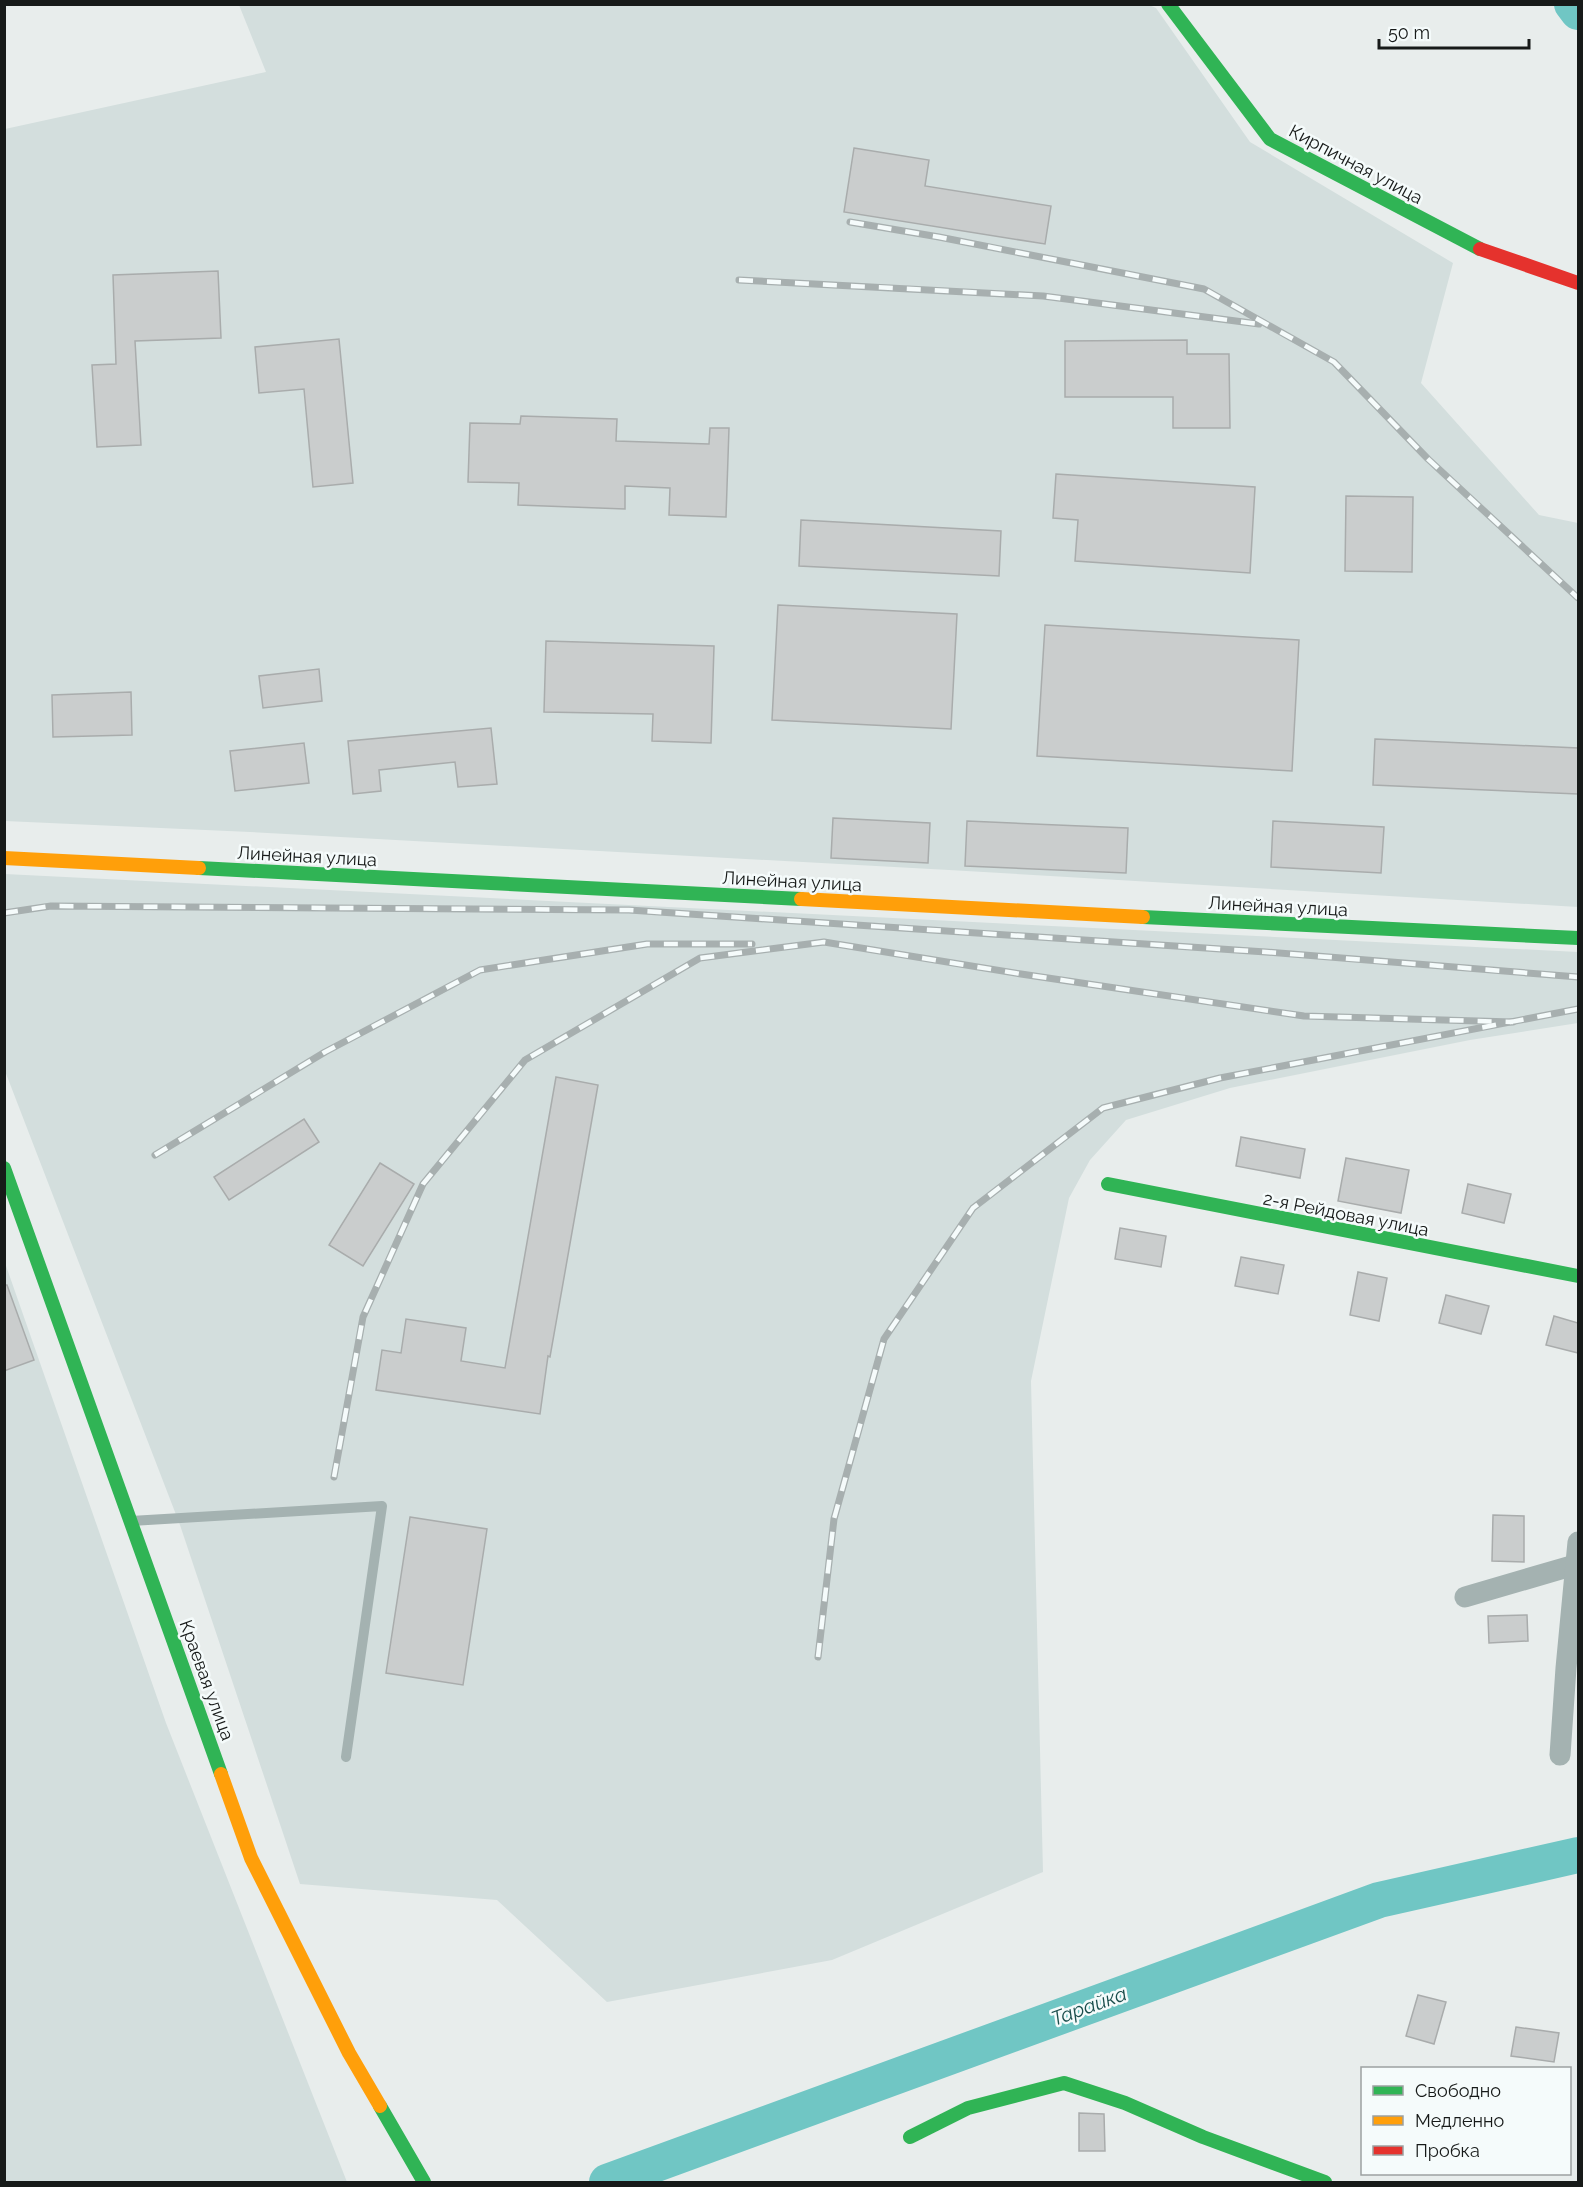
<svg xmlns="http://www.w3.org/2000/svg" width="1583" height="2187" font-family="Raleway,sans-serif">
<rect width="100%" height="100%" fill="#e8edec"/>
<g fill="#d3dedd">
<path d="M239,5H1149L1156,8L1250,142L1453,263L1421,383L1539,515L1578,523V907L949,870L250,832L5,821V129L266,72Z"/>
<path d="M5,874L1578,952V1023L1470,1040L1230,1088L1126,1120L1090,1160L1069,1198L1031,1381L1043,1872L832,1960L607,2002L497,1900L300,1884L180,1525L5,1071Z"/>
<path d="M4,1260L166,1723L347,2182H5Z"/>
</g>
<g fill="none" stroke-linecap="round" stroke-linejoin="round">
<g stroke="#70c6c4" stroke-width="36">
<path d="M1572,4L1578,12"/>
<path d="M607,2182L1379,1900L1578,1855"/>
</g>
</g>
<g fill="#cacdcd" stroke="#a9acac" stroke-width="1.5">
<path d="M854,148L929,160L925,186L1051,206L1045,244L844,212Z"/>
<path d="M218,271L221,338L135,341L141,445L97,447L92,365L116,364L113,275Z"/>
<path d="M339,339L353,483L313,487L304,389L259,393L255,347Z"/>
<path d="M1187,340V354H1229L1230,428H1173V397H1065V341Z"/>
<path d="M521,416L617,419L616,441L709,444L710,428H729L726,517L669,515L670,488L625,486V509L518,505L519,483L468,482L470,423L520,424Z"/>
<path d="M1056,474L1255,487L1250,573L1075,561L1078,520L1053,518Z"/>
<path d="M1346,496L1413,497L1412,572L1345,571Z"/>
<path d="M801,520L1001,531L999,576L799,566Z"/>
<path d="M778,605L957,614L951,729L772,720Z"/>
<path d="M1045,625L1299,640L1292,771L1037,756Z"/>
<path d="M546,641L714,646L711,743L652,741L653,714L544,712Z"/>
<path d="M319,669L322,701L263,708L259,676Z"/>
<path d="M131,692L132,735L53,737L52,695Z"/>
<path d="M491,728L497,784L458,787L455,762L379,770L381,791L353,794L348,741Z"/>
<path d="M1375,739L1578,748V794L1373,785Z"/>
<path d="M304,743L309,783L235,791L230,751Z"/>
<path d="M833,818L930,823L928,863L831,858Z"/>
<path d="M967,821L1128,828L1126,873L965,866Z"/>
<path d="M1273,821L1384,827L1381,873L1271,867Z"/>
<path d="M556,1077L598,1085L550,1357L548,1356L540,1414L376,1390L382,1350L401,1353L406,1319L466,1328L461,1361L505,1368Z"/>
<path d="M304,1119L319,1142L229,1200L214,1177Z"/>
<path d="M1241,1137L1305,1149L1300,1178L1236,1166Z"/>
<path d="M1346,1158L1409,1170L1401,1213L1338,1201Z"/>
<path d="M380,1163L414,1184L363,1266L329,1245Z"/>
<path d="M1468,1184L1511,1194L1504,1223L1462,1213Z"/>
<path d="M1120,1228L1166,1236L1161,1267L1115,1259Z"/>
<path d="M1241,1257L1284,1265L1278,1294L1235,1286Z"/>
<path d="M1358,1272L1387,1278L1379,1321L1350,1315Z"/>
<path d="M4,1285H7L34,1360L4,1371Z"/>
<path d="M1446,1295L1489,1306L1481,1334L1439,1323Z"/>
<path d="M1554,1316L1578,1323V1353L1546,1345Z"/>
<path d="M1493,1515L1524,1516V1562L1492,1561Z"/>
<path d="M410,1517L487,1529L463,1685L386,1673Z"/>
<path d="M1527,1615L1528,1641L1489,1643L1488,1616Z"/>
<path d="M1418,1995L1446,2002L1434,2044L1406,2036Z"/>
<path d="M1516,2027L1559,2033L1554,2062L1511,2056Z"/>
<path d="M1079,2113L1104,2114L1105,2151H1079Z"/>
</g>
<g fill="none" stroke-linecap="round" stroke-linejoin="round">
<path stroke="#a4b2b1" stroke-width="10" d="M131,1521L382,1506L346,1757"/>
<g stroke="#a4b2b1" stroke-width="21">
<path d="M1465,1597L1578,1564"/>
<path d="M1560,1755L1566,1668L1578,1542"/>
</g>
<g stroke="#30b455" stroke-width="14">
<path d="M1168,4L1270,139L1480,249"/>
<path d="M199,868L801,899"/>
<path d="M1143,917L1578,938"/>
<path d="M4,1168L221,1774"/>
<path d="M1108,1184L1578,1276"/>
<path d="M380,2106L424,2182"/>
<path d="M910,2137L968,2108L1064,2083L1125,2103L1203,2137L1325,2182"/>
</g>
<g stroke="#ff9f0a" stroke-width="14">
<path d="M4,858L199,868"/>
<path d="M801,899L1143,917"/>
<path d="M221,1774L251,1858L349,2053L380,2106"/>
</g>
<path stroke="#e5322d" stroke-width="14" d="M1480,249L1578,283"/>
<g stroke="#a7afaf" stroke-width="7">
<g id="rail">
<path d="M850,222L939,237L1204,289L1334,362L1428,459L1578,598"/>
<path d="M739,280L1043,296L1259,324"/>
<path d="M4,913L51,906L629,910L1266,952L1578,977"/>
<path d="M155,1155L325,1052L480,970L647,944H752"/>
<path d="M334,1477L363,1317L423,1184L525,1060L700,958L824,942L1021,974L1304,1016L1513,1022"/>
<path d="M818,1657L834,1519L884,1339L973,1208L1103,1108L1220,1078L1578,1009"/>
</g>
</g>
<use href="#rail" stroke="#f5fbfb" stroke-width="4.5" stroke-dasharray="14" stroke-linecap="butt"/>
</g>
<g text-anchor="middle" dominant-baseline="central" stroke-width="5" stroke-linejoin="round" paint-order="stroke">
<g font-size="18" fill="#171a19" stroke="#f5fbfb">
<text transform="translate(1356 164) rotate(28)">Кирпичная улица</text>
<text transform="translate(307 856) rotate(3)">Линейная улица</text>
<text transform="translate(792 881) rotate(3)">Линейная улица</text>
<text transform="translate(1278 906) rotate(3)">Линейная улица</text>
<text transform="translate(1346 1214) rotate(11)">2-я Рейдовая улица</text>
<text transform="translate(207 1680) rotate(70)">Краевая улица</text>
</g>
<g font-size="20" font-style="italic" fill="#1a4e4c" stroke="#f5fbfb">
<text transform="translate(1089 2006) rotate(-20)">Тарайка</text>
</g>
</g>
<rect width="1583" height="2187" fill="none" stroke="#171a19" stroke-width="12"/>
<rect x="1361" y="2067" width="210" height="108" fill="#f5fbfb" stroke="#9ca1a1" stroke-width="1.5"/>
<rect x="1373" y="2086" width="30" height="9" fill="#30b455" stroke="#9ca1a1" stroke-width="1.5"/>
<text x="1415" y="2097" font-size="18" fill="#171a19">Свободно</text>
<rect x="1373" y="2116" width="30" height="9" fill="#ff9f0a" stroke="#9ca1a1" stroke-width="1.5"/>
<text x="1415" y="2127" font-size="18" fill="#171a19">Медленно</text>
<rect x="1373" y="2146" width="30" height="9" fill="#e5322d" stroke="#9ca1a1" stroke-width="1.5"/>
<text x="1415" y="2157" font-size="18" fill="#171a19">Пробка</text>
<path d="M1379 39v9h150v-9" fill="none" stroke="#171a19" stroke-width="3"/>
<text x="1388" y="39" font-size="18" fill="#171a19" stroke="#f5fbfb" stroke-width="4.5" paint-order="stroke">50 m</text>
</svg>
